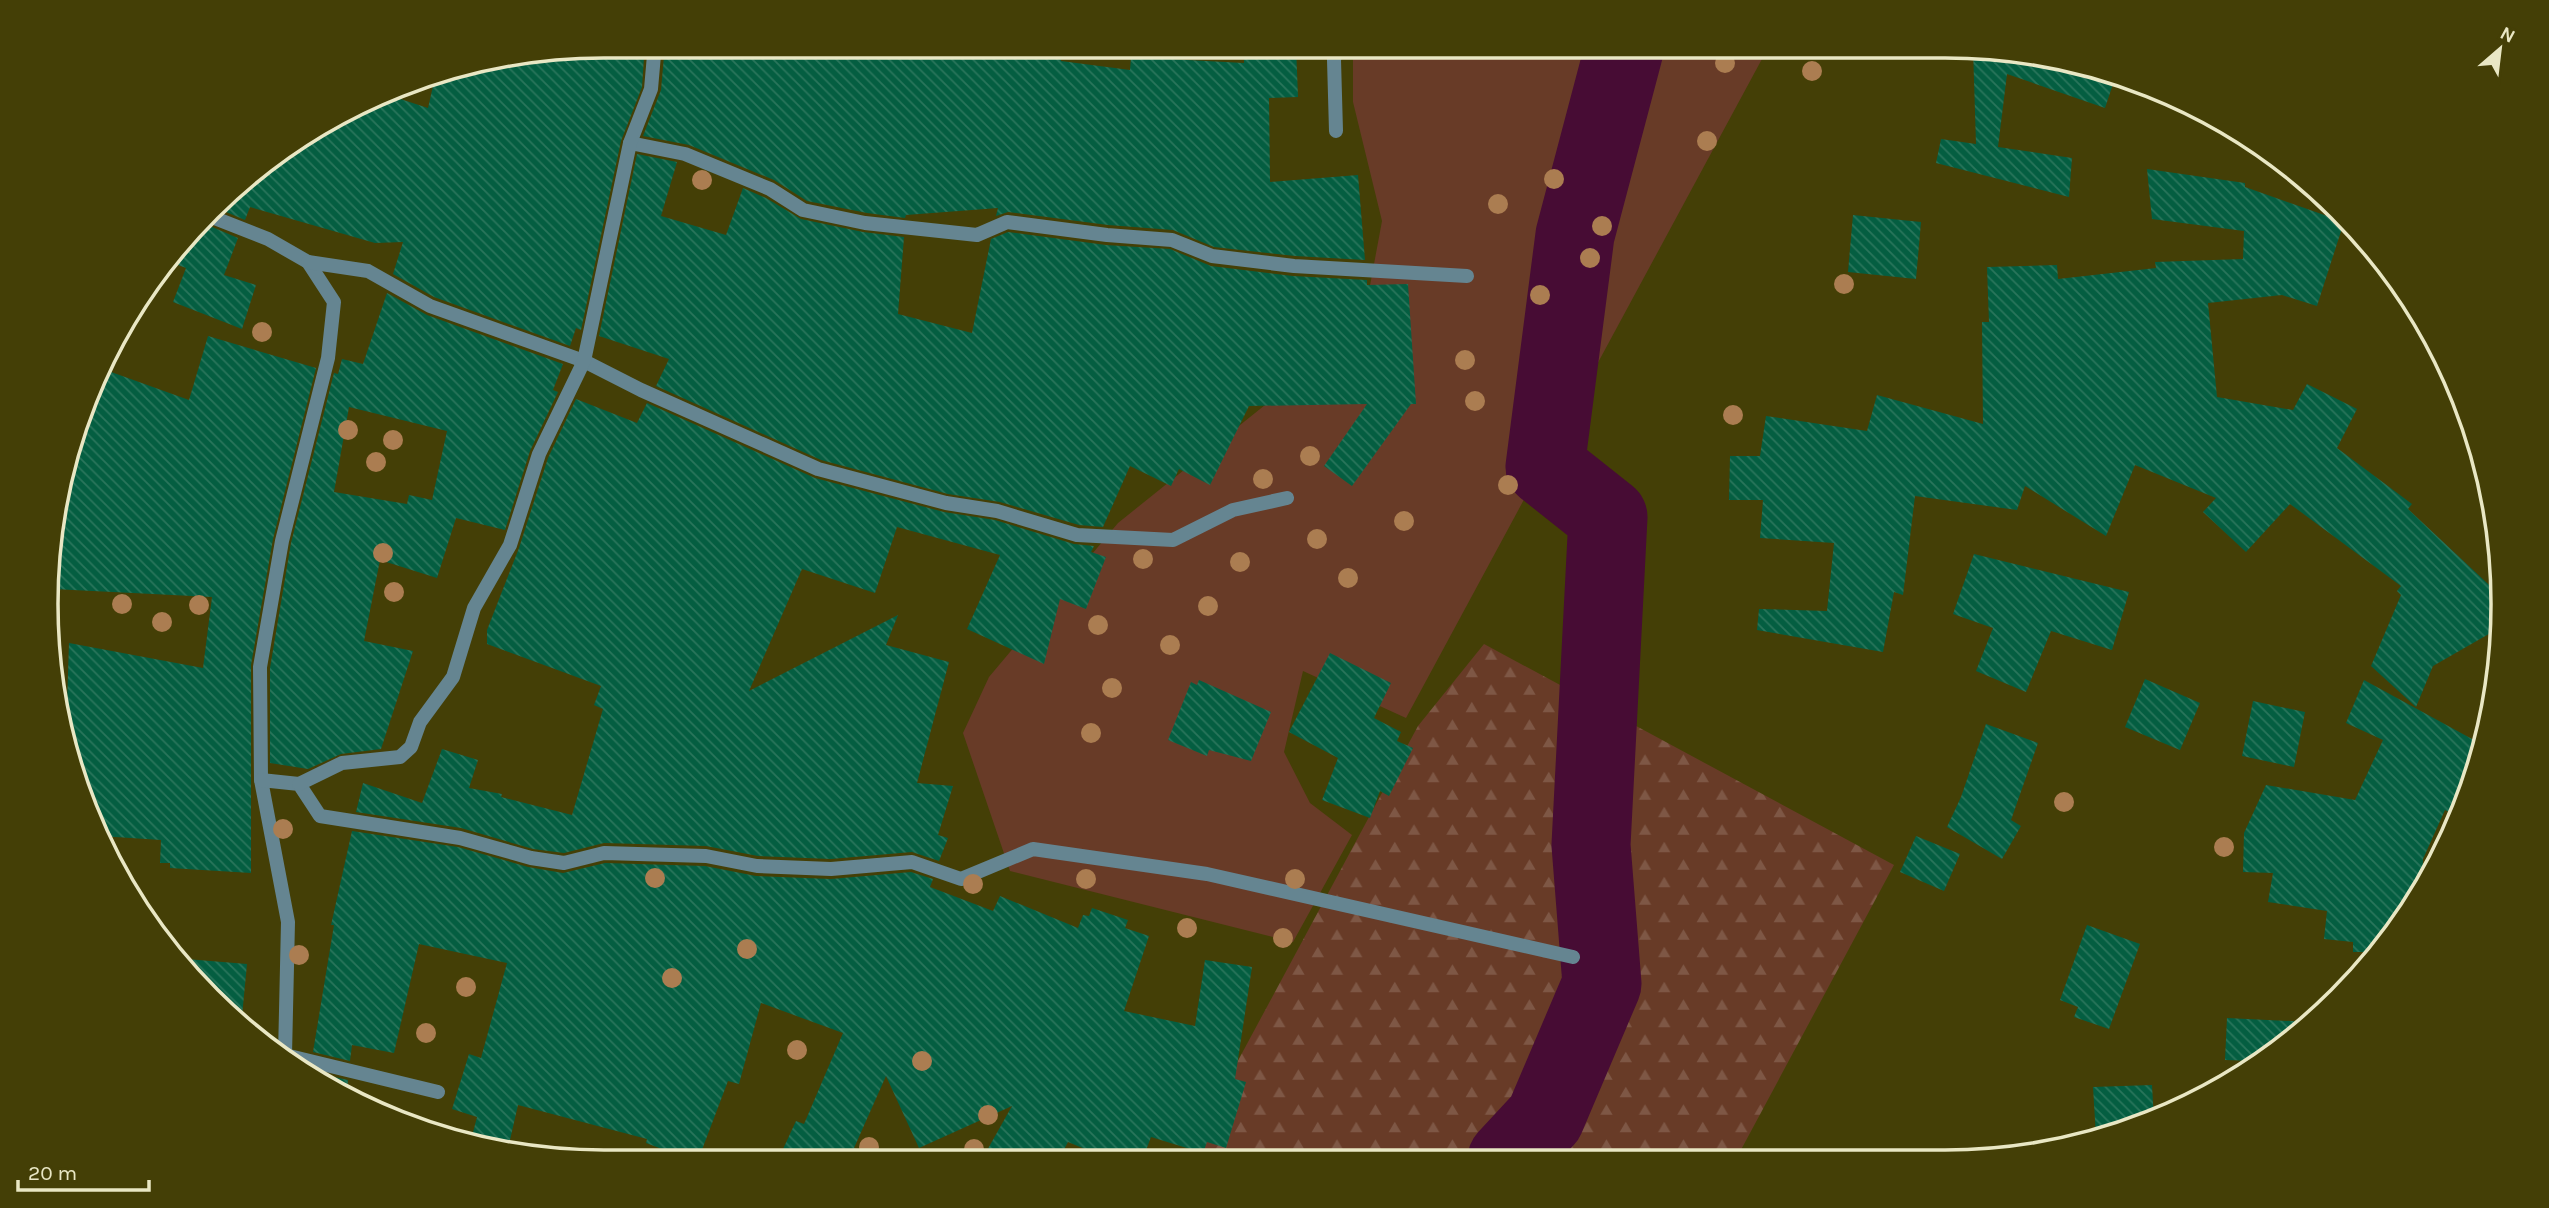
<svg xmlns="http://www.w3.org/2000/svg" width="2549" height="1208" font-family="Karla,sans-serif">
<defs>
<pattern id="forest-firs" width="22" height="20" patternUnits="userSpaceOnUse" patternTransform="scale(1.75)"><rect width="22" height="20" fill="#683b27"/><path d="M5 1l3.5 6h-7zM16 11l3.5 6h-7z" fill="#7e5745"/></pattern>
<pattern id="building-back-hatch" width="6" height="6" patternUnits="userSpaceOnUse" patternTransform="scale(1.75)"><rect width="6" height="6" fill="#045e41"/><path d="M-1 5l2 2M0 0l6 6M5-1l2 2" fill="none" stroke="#29755b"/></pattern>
</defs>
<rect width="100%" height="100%" fill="#443f06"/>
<path fill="#683b27" d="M1355,46H1769L1406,718L1303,671L1284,752L1310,803L1352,835L1293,942L1010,871L963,733L989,677L1118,523L1265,405L1356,361L1382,221L1353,102V53Z"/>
<path fill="url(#forest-firs)" d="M1484,644L1894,865L1736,1159L1184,1161L1418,726Z"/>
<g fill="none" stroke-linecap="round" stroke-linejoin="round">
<path stroke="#470c34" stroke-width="79" d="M1507,1159L1545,1118L1602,984L1591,845L1608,517L1545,467L1575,235L1625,46"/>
</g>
<g fill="url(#building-back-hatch)" fill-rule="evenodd">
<path d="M599,46L640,56V53L644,58L642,87L621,141L581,330L576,328L570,346L434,297L393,274L403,242L375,243L250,207L245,220L219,209L264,161L388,95L428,108L436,73Z"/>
<path d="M659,46H1061V61L1130,70L1131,57L1244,63V46H1296L1298,97L1269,98L1270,182L1358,175L1365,260L1295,256L1214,247L1173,230L1108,225L1008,212L996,216L998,208L906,215L905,218L867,213L807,201L774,180L689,145L643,136L661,90L664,56Z"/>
<path d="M1973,48L2054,56L2116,75L2105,108L2007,74L1998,147L2072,158L2069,197L1936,163L1941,139L1976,144Z"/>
<path d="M637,154L677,162L661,216L726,235L743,188L766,198L801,219L863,232L904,237L898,314L972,333L991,239L1008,232L1106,245L1170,249L1211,266L1293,276L1367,280V285L1408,284L1416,404H1411L1352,486L1324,466L1367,404L1249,406L1210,485L1179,469L1171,486L1130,466L1103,527L1079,525L1000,502L948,494L821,460L656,386L669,359L599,336Z"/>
<path d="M2147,169L2245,183V187L2344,222L2317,306L2282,295L2208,303L2217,397L2293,410L2307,384L2357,409L2337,448L2412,504L2408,509L2503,598L2501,627L2433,666L2416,707L2371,666L2401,595L2397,591L2401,586L2290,504L2246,552L2203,512L2216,498L2135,465L2106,536L2025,486L2017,510L1915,496L1903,595L1894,592L1883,652L1757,630L1759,609L1827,611L1834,543L1760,538L1763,500H1729L1730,456H1760L1766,416L1867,431L1877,395L1983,424L1982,322H1989L1987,267L2057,265L2058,279L2156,268L2155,262L2243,259L2244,231L2152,219Z"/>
<path d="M1853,215L1921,222L1916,279L1848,272Z"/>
<path d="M205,224L238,238L224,275L256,285L242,329L173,302L186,268L170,262Z"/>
<path d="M387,293L427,315L563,364L553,390L558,392L530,451L505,530L456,518L437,578L380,560L364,641L413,651L381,749L341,754L308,769L270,763V668L291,543L334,373L338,374L342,359L363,364ZM349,407L447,431L432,500L409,495L407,504L334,492Z"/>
<path d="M208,336L316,368L273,539L251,665V873L170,868V863H160L161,840L100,836V813L92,814L59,704H67L69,643L203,668L212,597L53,589L56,495L88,390L100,368L189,400Z"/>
<path d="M576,399L637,423L647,403L815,478L944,512L995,520L1074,544L1094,546L1091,552L1106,557L1086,609L1060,599L1044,664L967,629L1000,555L897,527L875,593L802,569L749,691L898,615L886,645L949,662L917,783L953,786L938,835L948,838L939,861L912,852L831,859L758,856L706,846L604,843L564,853L533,849L461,828L356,812L363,783L422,803L442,749L478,760L469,788L502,794L501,797L572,815L603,709L594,705L601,686L487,644V630L519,548L548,458Z"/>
<path d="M1974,554L2129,592L2112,650L2051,631L2026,692L1976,671L1993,628L1953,614Z"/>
<path d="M1330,653L1391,683L1374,718L1401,732L1397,741L1413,748L1389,796L1380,791L1370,818L1322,800L1338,758L1289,732Z"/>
<path d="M2145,679L2200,703L2180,750L2125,727Z"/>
<path d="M1199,680L1271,712L1251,761L1209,750L1207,756L1168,740L1191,682L1197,685Z"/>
<path d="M2364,680L2483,745L2468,793L2457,816L2445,810L2423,859L2422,886L2388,944L2380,952H2353V942L2324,939L2327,911L2268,902L2273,873L2243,872L2244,833L2266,785L2355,800L2383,740L2346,723Z"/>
<path d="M2253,701L2305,712L2294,767L2242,756Z"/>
<path d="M1986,724L2038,743L2011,820L2021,826L2002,859L1947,827L1961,797Z"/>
<path d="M352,831L458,847L528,867L563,873L605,863L705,866L756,876L831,879L911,872L933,879L930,887L993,911L1000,896L1078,928L1083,915L1089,916L1092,908L1128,920L1125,928L1149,936L1124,1011L1195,1026L1205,960L1252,967L1235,1079L1246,1082L1226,1148L1207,1142L1203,1153L1151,1137L1142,1161H1114L1068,1142L1058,1161H981L1012,1106L919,1148L886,1076L854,1148L884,1162H777L796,1121L804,1124L843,1033L761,1003L739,1084L728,1081L700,1155L681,1148L678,1155L646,1143L647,1139L518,1105L507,1153L470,1144L477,1117L452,1109L469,1054L481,1058L507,963L419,944L394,1053L352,1045L350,1061L313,1052L334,925H331Z"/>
<path d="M1916,836L1960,854L1944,891L1900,872Z"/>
<path d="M2087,925L2140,944L2109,1029L2074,1017L2078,1007L2060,1000Z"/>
<path d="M174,958L247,964L241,1027L235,1024Z"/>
<path d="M2227,1018L2311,1022L2285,1047L2261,1061H2256L2225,1060Z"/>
<path d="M312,1072L348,1080L347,1093L323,1078Z"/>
<path d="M2152,1085L2154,1121L2096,1137L2093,1087Z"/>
</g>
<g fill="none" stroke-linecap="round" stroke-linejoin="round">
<g stroke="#658591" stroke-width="14">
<path d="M1336,131L1334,60L1337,46"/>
<path d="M630,143L685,154L770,189L803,210L865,223L977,235L1007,222L1107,235L1172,240L1212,256L1294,266L1467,276"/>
<path d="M212,217L268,239L308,262L334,302L328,358L282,541L260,667L261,780L288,922L285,1055"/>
<path d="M308,262L368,271L430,306L584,361L641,390L818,469L946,503L997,511L1077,535L1173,540L1233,510L1287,498"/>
<path d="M261,780L299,784L320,816L460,838L531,858L564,863L604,853L706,856L757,866L831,869L912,862L961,879L1033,849L1207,874L1573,957"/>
<path d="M299,784L342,763L400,757L411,747L420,722L453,677L474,608L510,545L539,454L584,361L630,143L651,89L654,55L647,46"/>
<path d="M285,1055L438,1092"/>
</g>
</g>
<g fill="#ab7d51">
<circle cx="1725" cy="63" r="10"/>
<circle cx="1812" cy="71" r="10"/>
<circle cx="1707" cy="141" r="10"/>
<circle cx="1554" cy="179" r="10"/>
<circle cx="702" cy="180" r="10"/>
<circle cx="1498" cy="204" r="10"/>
<circle cx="1602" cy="226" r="10"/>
<circle cx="1590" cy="258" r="10"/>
<circle cx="1844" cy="284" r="10"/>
<circle cx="1540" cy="295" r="10"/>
<circle cx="262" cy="332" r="10"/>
<circle cx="1465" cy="360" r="10"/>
<circle cx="1475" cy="401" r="10"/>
<circle cx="1733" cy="415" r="10"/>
<circle cx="348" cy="430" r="10"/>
<circle cx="393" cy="440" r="10"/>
<circle cx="1310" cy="456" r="10"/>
<circle cx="376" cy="462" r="10"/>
<circle cx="1263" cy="479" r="10"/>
<circle cx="1508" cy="485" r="10"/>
<circle cx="1404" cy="521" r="10"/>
<circle cx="1317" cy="539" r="10"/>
<circle cx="383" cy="553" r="10"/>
<circle cx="1143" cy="559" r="10"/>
<circle cx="1240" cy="562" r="10"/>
<circle cx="1348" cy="578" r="10"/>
<circle cx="394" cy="592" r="10"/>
<circle cx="122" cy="604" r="10"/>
<circle cx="199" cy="605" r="10"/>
<circle cx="1208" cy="606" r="10"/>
<circle cx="162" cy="622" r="10"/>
<circle cx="1098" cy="625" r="10"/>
<circle cx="1170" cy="645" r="10"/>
<circle cx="1112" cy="688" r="10"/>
<circle cx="1091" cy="733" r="10"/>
<circle cx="2064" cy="802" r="10"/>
<circle cx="283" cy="829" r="10"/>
<circle cx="2224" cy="847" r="10"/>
<circle cx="655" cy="878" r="10"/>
<circle cx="1086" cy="879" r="10"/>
<circle cx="1295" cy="879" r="10"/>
<circle cx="973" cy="884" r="10"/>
<circle cx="1187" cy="928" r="10"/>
<circle cx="1283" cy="938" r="10"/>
<circle cx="747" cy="949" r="10"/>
<circle cx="299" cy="955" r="10"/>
<circle cx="672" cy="978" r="10"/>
<circle cx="466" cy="987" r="10"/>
<circle cx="426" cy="1033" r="10"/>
<circle cx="797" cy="1050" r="10"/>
<circle cx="922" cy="1061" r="10"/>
<circle cx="988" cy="1115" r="10"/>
<circle cx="869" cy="1147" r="10"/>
<circle cx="974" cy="1149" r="10"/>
</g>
<path d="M0 0H2549V1208H0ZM604 58H1945A546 546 0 0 1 2491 604V604A546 546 0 0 1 1945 1150H604A546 546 0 0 1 58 604V604A546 546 0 0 1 604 58Z" fill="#443f06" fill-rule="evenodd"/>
<path fill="none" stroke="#e9e7c4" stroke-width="3.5" d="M604 58H1945A546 546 0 0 1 2491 604V604A546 546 0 0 1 1945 1150H604A546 546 0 0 1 58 604V604A546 546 0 0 1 604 58Z"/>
<g transform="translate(2500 49) rotate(28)" stroke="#443f06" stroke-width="5" paint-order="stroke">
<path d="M0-5L12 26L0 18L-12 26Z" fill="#e9e7c4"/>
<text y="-10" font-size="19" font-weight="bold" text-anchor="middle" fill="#e9e7c4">N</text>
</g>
<path d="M18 1180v10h131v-10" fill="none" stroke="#e9e7c4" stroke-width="3.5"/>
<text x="28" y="1180" font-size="21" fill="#e9e7c4" stroke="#443f06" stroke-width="5" paint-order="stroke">20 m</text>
</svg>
